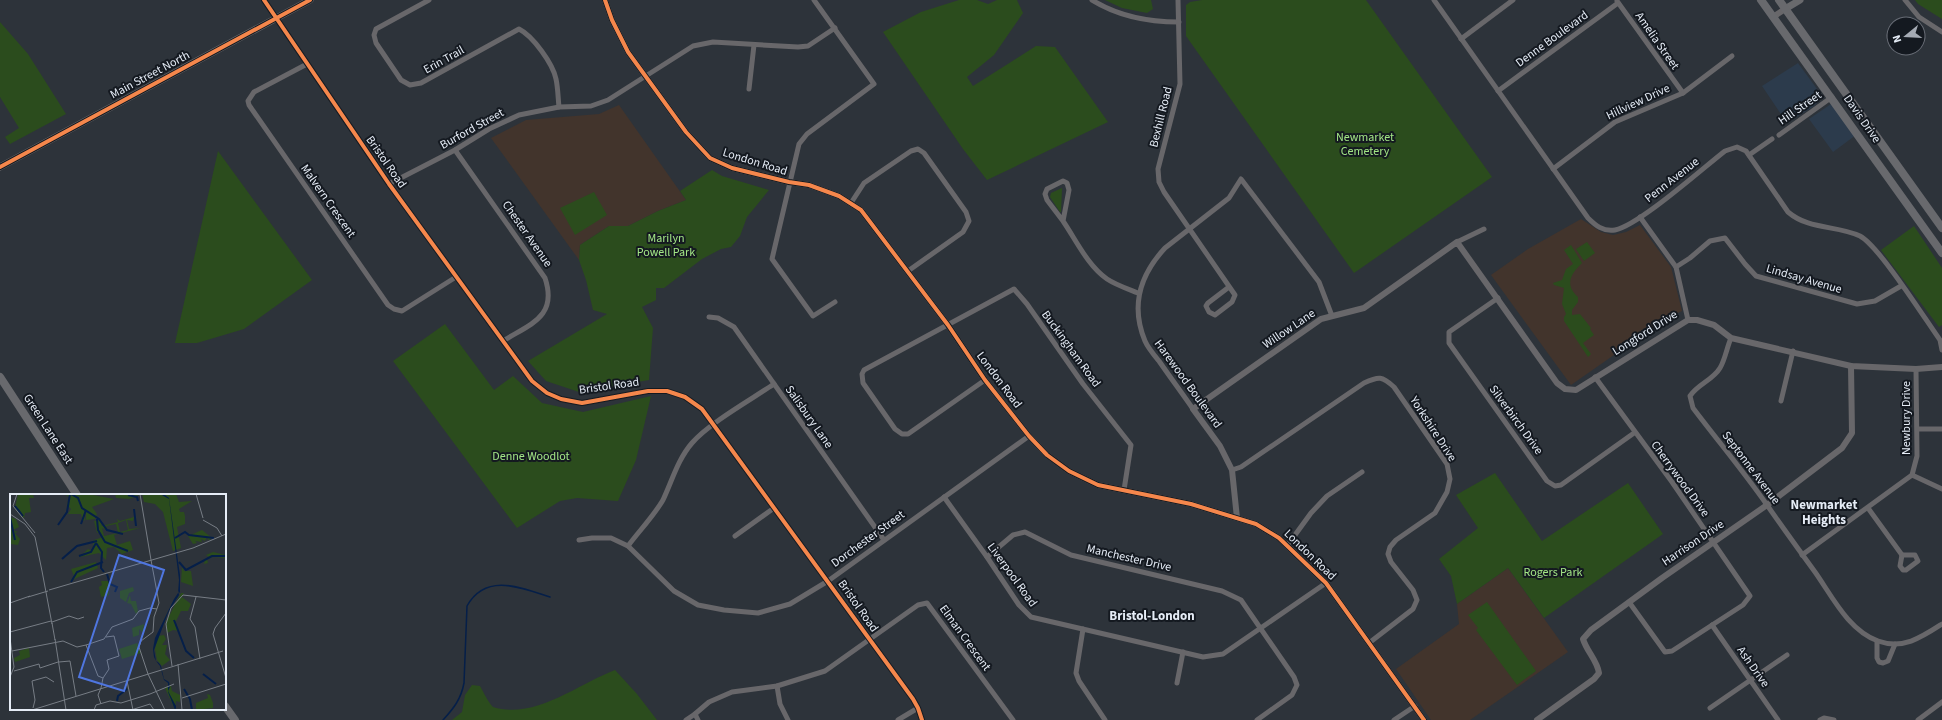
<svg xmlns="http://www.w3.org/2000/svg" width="1942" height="720" font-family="'Source Sans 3',sans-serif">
<rect width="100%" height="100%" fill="#2d333a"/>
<g fill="#2c3b4c">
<path d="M1798,63L1820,93L1819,94L1821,98L1814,106L1787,123L1762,86Z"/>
<path d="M1831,104L1856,135L1833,152L1809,119Z"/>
</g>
<g fill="#42342c">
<path d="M619,105L686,200L658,211L628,226H609L580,245L579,260L491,138L526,120L599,114Z"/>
<path d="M1581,219L1601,232L1613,235L1626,232L1640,225L1671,267L1682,311L1667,318L1571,385L1491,275L1528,249Z"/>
<path d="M1508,568L1568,652L1470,720H1431L1396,669L1459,624L1457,604Z"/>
</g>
<g fill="#2b4c1d">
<path d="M959,0H977L988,4L997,0H1017L1023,13L994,55L967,77L973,86L1036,46L1055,47L1108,122L987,180L963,149L883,32L921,12Z"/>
<path d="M1105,0H1151L1153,9L1147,13L1122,8Z"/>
<path d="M1202,0H1366L1492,177L1354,273L1186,36V5L1190,2Z"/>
<path d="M1915,0H1942V19L1918,4Z"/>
<path d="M0,22L28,54L66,114L10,144L5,137L19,128L0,97Z"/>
<path d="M218,151L312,280L244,329L197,343H175Z"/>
<path d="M712,170L722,176L769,190L747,217L740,236L731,247L721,249L702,259L664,288H656V300L642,307L653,328L649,380L579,392L546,381L528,361L607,314L593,310L586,280L579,260L580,245L609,226H628L658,211L686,200L680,191Z"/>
<path d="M1062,188L1061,212H1060L1050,197L1051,193Z"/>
<path d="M594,192L607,215L575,235L560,208Z"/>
<path d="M1914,226L1942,268V325L1939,327L1881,250Z"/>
<path d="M1587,242L1595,253L1584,261L1576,249Z"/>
<path d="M1571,245L1582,263C1571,274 1564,284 1578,297V302L1572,310V315L1580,314L1591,328L1590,329L1594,335L1583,343L1591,354L1588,357L1564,321V317L1566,314L1562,304L1564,288L1554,285L1553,283L1562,280L1566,269L1573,264L1564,250Z"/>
<path d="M445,324L494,390L513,376L542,403L583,412L651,396L636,460L618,501L577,498L560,501L517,528L393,361Z"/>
<path d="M1495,473L1542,541L1628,483L1663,534L1544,618L1508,568L1457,604L1451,576L1439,559L1478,528L1456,495Z"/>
<path d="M1487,602L1536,671L1517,685L1476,630L1478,628L1468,615Z"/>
<path d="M615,670L637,694L657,720H452L462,712L465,695L472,685L480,686C484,693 488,702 493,707C535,720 578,684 615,670Z"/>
</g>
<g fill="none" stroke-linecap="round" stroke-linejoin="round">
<path stroke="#051f49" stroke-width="1.5" d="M443,720C454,708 461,699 464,683L467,606C486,572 522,588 550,597"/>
<g stroke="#68676a" stroke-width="5">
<path d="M264,0L389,184L532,381L547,393L561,399L582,403L648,391H667L685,397L702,409L913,699L918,708L922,720"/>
<path d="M429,0L376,29L374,35L376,43L401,80L410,85L421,83L519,29C533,36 553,64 556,79C558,88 558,98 559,107"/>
<path d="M814,0L874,84L807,134L799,144L772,259L813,316L835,302"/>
<path d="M1092,0C1118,16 1148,22 1179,22"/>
<path d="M1178,0L1180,84L1158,169L1159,182L1164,192L1235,295L1232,302L1215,315L1209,312L1206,306L1208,303L1229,287"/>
<path d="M1434,0L1588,218C1595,225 1603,232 1615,230C1638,226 1703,168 1725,151L1737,147L1746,151L1788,212C1809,230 1836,225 1860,236C1879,246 1925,319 1940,340L1942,350"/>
<path d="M1905,0L1919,17L1942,32"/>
<path d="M1617,1L1683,93"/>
<path d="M1461,39L1513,0"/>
<path d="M307,64L254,92L248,101L249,105L388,305L394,309L402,311L456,277"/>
<path d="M749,89L754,45"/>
<path d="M1498,91L1618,3"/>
<path d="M1779,135L1832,97"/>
<path d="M455,150L545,278C558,317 530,324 503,341"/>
<path d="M1749,155L1772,139"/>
<path d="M1553,169L1615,122L1683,93L1732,56"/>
<path d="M389,184L455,150L489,129L519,115L559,107L591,106L608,100L693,46L713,42L798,47L808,46L835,28"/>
<path d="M851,203L864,183L911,151L918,149L924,153L966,212L969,221L963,232L908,271"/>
<path d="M1640,217L1676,267L1688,320"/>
<path d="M1063,221L1047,200L1045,194L1047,189L1063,181L1067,183L1069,190L1063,221C1076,240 1088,266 1107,279C1116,285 1128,289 1138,293"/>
<path d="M1457,242L1484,229"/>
<path d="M1676,267L1690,258L1710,241L1725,238L1745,264L1756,276L1857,304L1875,301L1901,286"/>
<path d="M1498,298L1449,332V343L1547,481L1555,486L1561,485L1634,433"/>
<path d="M709,317L718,318L734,327L884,540"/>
<path d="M1731,338C1727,347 1725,360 1720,368C1713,380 1698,384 1690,396L1693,408C1718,441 1744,472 1767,505C1783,528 1799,550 1815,572C1832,596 1848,630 1878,641C1903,650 1922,637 1942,624"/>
<path d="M1595,377L1672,482L1750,596L1743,605L1672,651L1665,652L1629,602"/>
<path d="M985,380L908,434H902L895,429L863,383L862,374L864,370L1014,289L1027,304L1083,384L1131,445L1124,490"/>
<path d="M1781,401L1793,351"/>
<path d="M1193,409C1182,393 1170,377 1159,361C1154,355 1148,348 1145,341C1130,305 1140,275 1165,248L1229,198L1241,179L1319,282L1332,316"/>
<path d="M1918,429H1942"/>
<path d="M1232,470L1241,467L1364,383C1379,376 1382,376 1394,387L1447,464L1450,479L1447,492L1435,513L1396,540L1390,547L1388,554L1391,562L1413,590L1417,600L1413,609L1369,643"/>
<path d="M1912,475L1942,489"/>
<path d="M944,497L987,557L1019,605L1031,617L1203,657L1223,654L1326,583"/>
<path d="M1868,508L1902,555"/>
<path d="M735,536L774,508"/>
<path d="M579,540L592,538H611L628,546L674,591L698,605L724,610L758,613L790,604L828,581L1029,436"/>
<path d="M628,546C639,531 653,517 663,500C672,481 678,459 692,443C709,423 752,399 774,384"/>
<path d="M1287,546L1311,513L1327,496L1362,472"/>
<path d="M1802,555L1912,475L1917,456L1916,369"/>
<path d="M1902,555H1915L1918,561L1906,570H1903L1900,566Z"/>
<path d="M987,557L1013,535L1025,532L1071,555L1222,591L1241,600L1294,677L1297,685L1292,695L1257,720"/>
<path d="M1712,625L1778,720"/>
<path d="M1083,629L1076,673L1079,681L1105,720"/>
<path d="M1877,641V658L1879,662L1883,663L1888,661L1895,644"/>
<path d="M1177,683L1183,652"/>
<path d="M777,686L780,704L788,720"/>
<path d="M1710,708L1787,655"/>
<path d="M686,720L695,714"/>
<path d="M698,720L695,714L709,702L732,692L777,686L825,671L918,605L927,603L1013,720"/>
<path d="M898,720L918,708"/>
<path d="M1394,720L1415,706"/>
<path d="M1820,720L1824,718L1834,720"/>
<path d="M1918,720L1942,702"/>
</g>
<g stroke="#68676a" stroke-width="6">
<path d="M605,0L612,20L628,52L686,132L710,158L732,168L789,182L809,185L839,196L861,210L948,325L985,380L1029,436L1047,455L1069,471L1098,485L1191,504L1256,524L1279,538L1326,583L1424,720"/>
<path d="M1773,17L1785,9"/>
<path d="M1237,518L1232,470L1220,446L1193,409L1321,319L1364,308L1457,242L1557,383L1565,389L1576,390L1688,320H1697L1714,325L1731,338L1851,366L1916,369L1942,367"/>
<path d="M1537,720L1594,679L1599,673C1597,660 1587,652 1583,639L1591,630L1662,578L1767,505L1842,448L1852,433L1851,366"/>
</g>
<g stroke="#696a6d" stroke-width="7">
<path d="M1785,9L1800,0"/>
<path d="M0,167L310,0"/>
</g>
<g stroke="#68696d" stroke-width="8">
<path d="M1761,0L1942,253"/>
<path d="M1779,0L1942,228"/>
<path d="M0,377L77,495"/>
<path d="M225,706L235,720"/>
</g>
<g stroke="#141920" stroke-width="6">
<g id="cycleway">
<path d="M264,0L389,184L532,381L547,393L561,399L582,403L648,391H667L685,397L702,409L913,699L918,708L922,720"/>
<path d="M605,0L612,20L628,52L686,132L710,158L732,168L789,182L809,185L839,196L861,210L948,325L985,380L1029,436L1047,455L1069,471L1098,485L1191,504L1256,524L1279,538L1326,583L1424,720"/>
<path d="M0,167L310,0"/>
</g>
</g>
<use href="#cycleway" stroke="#f5874c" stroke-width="4"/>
</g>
<g text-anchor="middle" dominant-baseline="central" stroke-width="4" stroke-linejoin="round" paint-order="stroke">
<g font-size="12" fill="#e5ecf6" stroke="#141920">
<text transform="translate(1552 39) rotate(-36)">Denne Boulevard</text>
<text transform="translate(1657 41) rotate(55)">Amelia Street</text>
<text transform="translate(444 60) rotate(-29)">Erin Trail</text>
<text transform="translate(150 75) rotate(-28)">Main Street North</text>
<text transform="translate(1638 102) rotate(-25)">Hillview Drive</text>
<text transform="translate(1800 108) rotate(-35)">Hill Street</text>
<text transform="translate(1161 117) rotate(-76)">Bexhill Road</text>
<text transform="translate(1862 119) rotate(55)">Davis Drive</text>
<text transform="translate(472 129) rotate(-29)">Burford Street</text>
<text transform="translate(386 162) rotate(55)">Bristol Road</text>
<text transform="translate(755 162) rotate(17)">London Road</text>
<text transform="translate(1672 180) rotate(-38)">Penn Avenue</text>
<text transform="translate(328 201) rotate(55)">Malvern Crescent</text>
<text transform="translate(527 234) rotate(55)">Chester Avenue</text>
<text transform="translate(1804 279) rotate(16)">Lindsay Avenue</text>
<text transform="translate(1289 329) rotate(-34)">Willow Lane</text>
<text transform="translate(1645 333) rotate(-32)">Longford Drive</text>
<text transform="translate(1071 349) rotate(54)">Buckingham Road</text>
<text transform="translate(999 380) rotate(53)">London Road</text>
<text transform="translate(1188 384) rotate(54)">Harewood Boulevard</text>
<text transform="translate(609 386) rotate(-8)">Bristol Road</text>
<text transform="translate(809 417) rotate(55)">Salisbury Lane</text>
<text transform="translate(1906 418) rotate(-90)">Newbury Drive</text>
<text transform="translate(1516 420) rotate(54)">Silverbirch Drive</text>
<text transform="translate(48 429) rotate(57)">Green Lane East</text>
<text transform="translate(1433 429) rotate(57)">Yorkshire Drive</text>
<text transform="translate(1751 468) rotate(53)">Septonne Avenue</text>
<text transform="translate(1680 479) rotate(54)">Cherrywood Drive</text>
<text transform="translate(868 539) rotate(-36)">Dorchester Street</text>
<text transform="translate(1693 543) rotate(-34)">Harrison Drive</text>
<text transform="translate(1310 555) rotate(44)">London Road</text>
<text transform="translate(1129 558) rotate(13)">Manchester Drive</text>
<text transform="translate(1012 575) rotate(54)">Liverpool Road</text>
<text transform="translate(858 606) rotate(55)">Bristol Road</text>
<text transform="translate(965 638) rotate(54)">Elman Crescent</text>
<text transform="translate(1753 667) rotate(55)">Ash Drive</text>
</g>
<g font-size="12" fill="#a3e686" stroke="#141920">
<text x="1365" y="137">Newmarket<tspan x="1365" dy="14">Cemetery</tspan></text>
<text x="666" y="238">Marilyn<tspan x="666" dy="14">Powell Park</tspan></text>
<text x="531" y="456">Denne Woodlot</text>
<text x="1553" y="572">Rogers Park</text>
</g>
<g font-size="13" font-weight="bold" fill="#e5ecf6" stroke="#141920">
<text x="1824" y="505">Newmarket<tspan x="1824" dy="15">Heights</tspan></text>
<text x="1152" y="616">Bristol-London</text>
</g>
</g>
<g transform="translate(10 494)">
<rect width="216" height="216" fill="#2d333a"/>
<path d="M8,0H23L24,4H19L21,18L15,19L14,24L5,14ZM54,0L83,1L104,5L82,13L87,20L85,25L76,26V17L74,16L75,26L73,27L71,20H58L61,15L57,11L59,3ZM105,0H124L129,1L119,5L106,4ZM132,0H166L169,8L182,7L169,15L170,18H174L175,22V30L167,33L171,54L163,57L153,18L145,10L134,8ZM0,23L6,25L9,33L3,36L8,38L5,39L10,45L8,51L0,50ZM124,23L123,27L117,26L119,35L130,34L104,41L107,51L120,47L123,56L112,60L104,53L97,54L96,66L89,59L70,63L78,55L82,57L84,46L93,43L90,38L87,39L84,27L90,26L92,32L108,28L107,25L110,27ZM116,26L118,36L110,38L108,29ZM106,30L108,39L94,42L92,34L98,37L96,32ZM192,36L202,44L198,46L197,43L195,47L191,45L192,48L185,47L187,49L183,50L178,42ZM203,58L216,61V64L203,63L197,65L198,69L194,70L195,66L199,63L196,61ZM86,68L88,74L60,87L64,82L61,75ZM172,73L174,77H181L183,92L171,88ZM91,87H98L101,91L98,94L99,101L91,103L89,93L92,91ZM123,93L124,97L119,99L116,108L110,104V97ZM171,99H174L170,105L172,103L181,110L178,117H171L165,129L169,137L163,136L157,139L156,128ZM120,101L121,107H126L128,117L126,120L121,110L117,109ZM134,130L133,139L129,135V141L123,143L122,134ZM154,141L156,145L152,151H157L155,160L160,166L152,172L147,166L145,155L148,142ZM127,149L131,159L112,165L109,155ZM19,154L20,163L5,168L4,164L10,161L9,157ZM161,192L162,197L170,201V208L166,207L165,216L155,194ZM197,200L200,201L203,209V214L186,216V209L198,204Z" fill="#2b4c1d" fill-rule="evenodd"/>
<path d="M150,0L155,1L159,4L170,81V99L168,97L169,101L158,119L144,156L146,167L149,169L151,172L154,185L159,188L160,193L158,197L166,212V214L165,216L158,198V189L154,186L150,172L146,167L144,163L143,155L145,144L164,105L168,99L169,86L159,5Z" fill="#051f49"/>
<path fill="none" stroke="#051f49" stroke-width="2" d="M61,0L68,4L72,14L89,25L97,36L113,40M118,1L127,3L128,7M5,12L13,22M124,15L126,32M0,23L5,46M87,25L88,36L95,48L118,57M71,30L76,16M48,31L57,18L60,0M165,44L175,38L179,41L204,44M86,49L92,58L91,74L94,78M69,62L81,58L86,49M52,65L67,52L87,47M169,68L176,76L202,62H216M97,80L100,90L107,93L105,98M61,88L67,78L93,68M164,126L176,157L184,164M193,180L206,190M174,195L180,205L182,216M107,207L108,202L117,195"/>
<path fill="none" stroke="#777d85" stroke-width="1" d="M7,0L3,12L25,39M130,0L141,66M186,0L193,24M0,20L15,30L25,43L32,77M193,26L207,34L212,42M32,77L42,130M39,96L183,54L216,40M18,103L38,97M186,103L180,125L185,133L190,165M0,109L20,102M216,119L205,134L203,140L216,184M42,128L59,122L68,125L74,123M42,129L45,146M0,138L41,127M0,144L4,173L0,183M45,145L56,216M76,151L88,182L93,184M2,157L53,147L67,153L76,151L94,145L102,133L123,125L129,117L140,114L147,115M49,168L60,167L66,202M168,170L172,216M162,172L156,130L161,114L173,101L216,106M4,177L29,170L30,174L48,168M138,180L129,153L131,147L143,138L144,123L149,109L141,66M138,180L155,216M117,187L123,216M91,194L93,184L99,175L97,166L109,162L104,142L96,143M140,200L164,190M172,204L216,190M91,210L88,201L91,194M23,214L25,206L22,187L36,183L44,188M22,216L213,157M84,216L86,211L100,207L111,209L140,200M121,216L140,210L144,216"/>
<path fill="#4f76e0" fill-opacity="0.15" stroke="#4f76e0" stroke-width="2" d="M109,61L154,76L114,197L69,183Z"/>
<rect width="216" height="216" fill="none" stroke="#e5ecf6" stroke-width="2"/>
</g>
<g transform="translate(1906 36) rotate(252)"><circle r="19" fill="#141920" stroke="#686d76"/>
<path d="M0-3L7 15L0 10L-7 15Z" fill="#a5abb4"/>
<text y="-6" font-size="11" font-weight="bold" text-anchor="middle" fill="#e5ecf6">N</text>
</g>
</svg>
